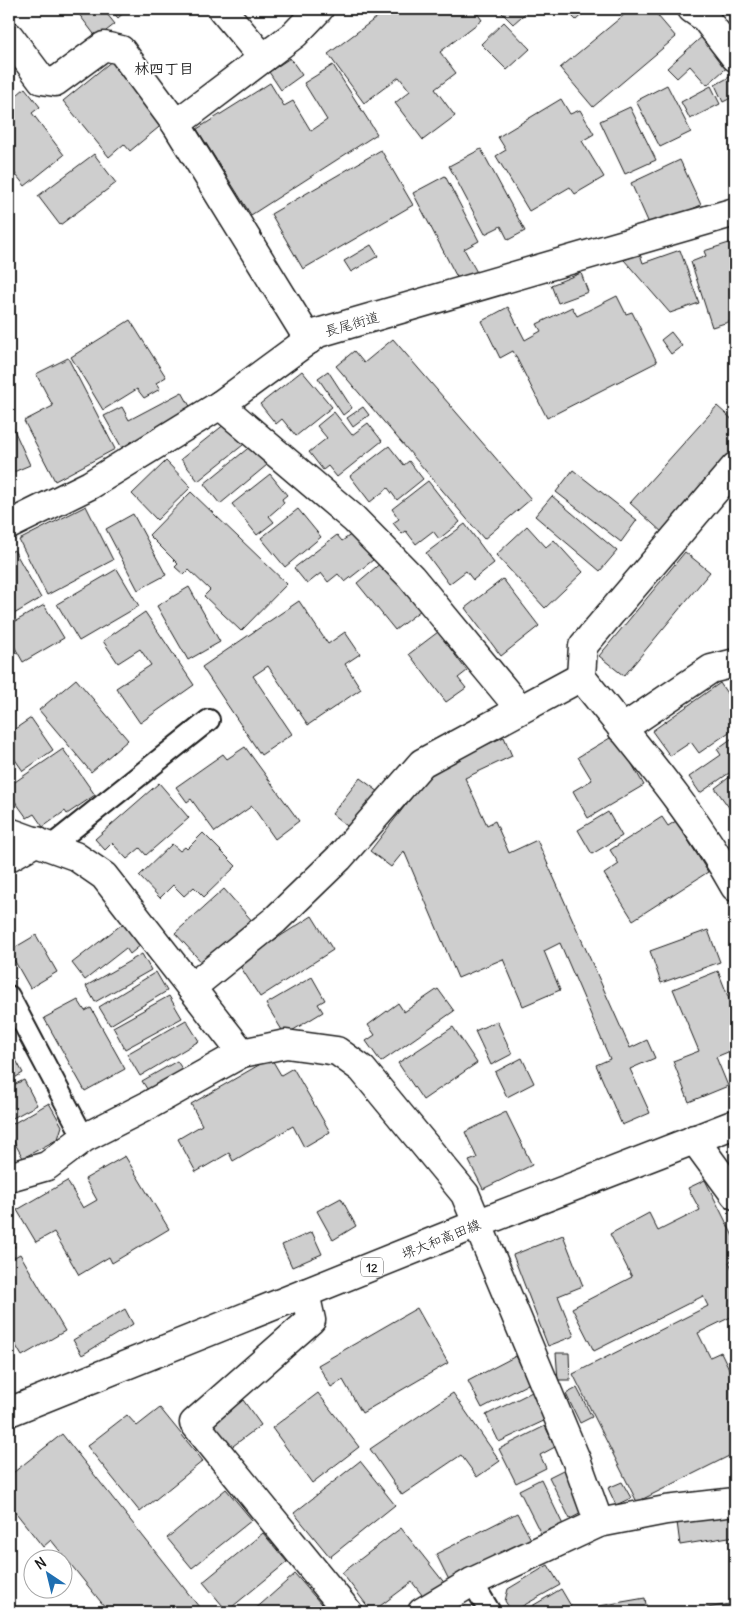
<svg xmlns="http://www.w3.org/2000/svg" width="744" height="1621" font-family="Delius,'Klee One',sans-serif">
<rect width="100%" height="100%" fill="#fff"/>
<filter id="ink" filterUnits="userSpaceOnUse"><feTurbulence type="fractalNoise" baseFrequency=".02" numOctaves="2"/><feDisplacementMap in="SourceGraphic" scale="10" xChannelSelector="R" yChannelSelector="G"/><feConvolveMatrix kernelMatrix="1 2 1 2 8 2 1 2 1" color-interpolation-filters="sRGB"/></filter>
<g filter="url(#ink)">
<g fill="#cecece" stroke="#1c1c1c">
<path d="M75,9H103L115,24L97,38Z"/>
<path d="M110,9H128L118,18Z"/>
<path d="M388,9H474L482,20L440,52L456,73L435,89L455,116L423,140L395,103L410,91L399,77L364,103L328,54Z"/>
<path d="M498,9H530L513,24Z"/>
<path d="M572,9H588L576,20L568,12Z"/>
<path d="M631,9H652L676,37L593,107L560,68Z"/>
<path d="M504,22L530,49L507,70L481,44Z"/>
<path d="M705,34L731,64L707,85L690,66L677,78L667,68Z"/>
<path d="M290,58L302,75L281,90L269,72Z"/>
<path d="M113,60L164,123L130,151L124,144L109,157L63,101Z"/>
<path d="M333,65L377,134L251,215L197,129L270,83L284,106L293,101L311,131L327,120L304,83Z"/>
<path d="M735,74V96L723,102L715,85Z"/>
<path d="M667,85L691,132L660,147L636,101Z"/>
<path d="M711,86L720,104L690,119L681,102Z"/>
<path d="M25,88L40,107L32,113L64,155L25,186L9,166V99L10,101Z"/>
<path d="M561,99L570,114L580,110L594,134L582,141L604,177L575,194L570,187L529,211L496,156L506,150L498,137Z"/>
<path d="M630,107L656,160L625,174L600,121Z"/>
<path d="M481,149L525,231L508,240L501,226L485,234L449,166Z"/>
<path d="M381,150L413,205L303,269L271,214Z"/>
<path d="M94,154L116,183L60,225L38,196Z"/>
<path d="M680,160L701,205L651,228L631,183Z"/>
<path d="M445,176L479,241L464,249L479,276L461,285L413,193Z"/>
<path d="M732,242L735,253V320L712,327L691,262L706,256L704,251Z"/>
<path d="M371,245L378,256L351,272L344,261Z"/>
<path d="M680,250L699,303L670,313L624,260L640,254L643,263Z"/>
<path d="M581,273L588,292L558,303L551,285Z"/>
<path d="M617,296L626,314L632,312L657,362L547,418L513,351L500,358L482,321L508,307L525,340L541,331L537,324L572,307L577,316Z"/>
<path d="M130,320L166,377L156,383L160,389L144,398L137,389L103,410L71,357Z"/>
<path d="M671,332L682,346L671,354L661,340Z"/>
<path d="M393,339L531,499L484,539L336,366L354,351L364,363Z"/>
<path d="M68,358L115,449L55,481L24,421L53,406L36,374Z"/>
<path d="M302,371L332,407L296,436L282,419L276,424L260,404Z"/>
<path d="M328,371L352,408L343,415L318,378Z"/>
<path d="M182,392L192,410L122,448L104,416L122,407L129,420Z"/>
<path d="M717,406L735,422V454L664,534L630,503Z"/>
<path d="M363,407L369,415L353,427L347,418Z"/>
<path d="M334,412L352,435L368,423L382,441L337,477L328,466L323,470L309,452L327,438L317,426Z"/>
<path d="M9,419L30,465L9,474Z"/>
<path d="M230,420L248,441L198,481L181,459Z"/>
<path d="M252,445L267,465L220,504L204,484Z"/>
<path d="M389,446L404,465L409,461L423,479L397,500L388,488L370,502L350,476Z"/>
<path d="M166,461L191,487L157,520L132,494Z"/>
<path d="M573,470L637,520L621,542L556,492Z"/>
<path d="M270,474L287,495L282,499L284,503L269,516L274,522L257,535L232,504Z"/>
<path d="M428,481L460,522L439,539L433,531L416,544L406,531L402,534L393,523L399,519L392,509Z"/>
<path d="M191,492L287,584L241,631L204,596L210,590L189,570L184,575L175,567L178,564L149,535Z"/>
<path d="M552,496L617,551L600,571L535,516Z"/>
<path d="M86,506L113,560L47,595L19,540Z"/>
<path d="M298,509L321,537L285,567L261,538Z"/>
<path d="M133,514L166,575L138,590L106,529Z"/>
<path d="M465,524L494,563L473,580L466,571L449,584L426,553Z"/>
<path d="M527,526L546,547L554,540L583,572L545,608L496,555Z"/>
<path d="M352,534L373,560L345,582L338,574L328,582L321,573L307,584L294,568L337,535L342,541Z"/>
<path d="M14,550L41,598L9,617V553Z"/>
<path d="M685,552L710,572L624,676L599,656Z"/>
<path d="M382,562L421,610L395,630L357,583Z"/>
<path d="M117,569L139,606L79,641L57,604Z"/>
<path d="M503,579L539,626L501,656L465,608Z"/>
<path d="M189,587L220,642L188,660L157,606Z"/>
<path d="M299,601L328,644L345,632L360,654L345,664L361,689L308,725L268,666L253,676L292,734L261,755L202,667Z"/>
<path d="M44,605L64,638L23,662L9,637V625Z"/>
<path d="M145,612L194,685L140,723L116,688L151,665L140,649L118,663L103,641Z"/>
<path d="M438,632L467,671L458,678L466,688L446,702L409,654Z"/>
<path d="M76,679L128,740L91,772L39,710Z"/>
<path d="M720,683L735,705V728L699,753L691,742L670,756L652,731Z"/>
<path d="M31,718L53,750L23,771L9,751V733Z"/>
<path d="M615,735L644,785L588,818L573,791L592,780L578,757Z"/>
<path d="M735,736V769L700,793L689,777L721,755L717,749Z"/>
<path d="M504,737L512,756L465,778L487,825L495,821L509,853L537,840L630,1048L647,1040L655,1058L630,1069L650,1113L622,1125L596,1065L610,1059L560,943L544,951L560,990L523,1006L503,959L458,978L404,851L391,867L370,851L435,767Z"/>
<path d="M245,747L299,821L275,839L252,806L215,832L191,799L187,802L176,787L223,754L227,759Z"/>
<path d="M63,749L95,795L67,814L65,811L43,827L34,814L27,818L9,793V786Z"/>
<path d="M735,773V816L715,788Z"/>
<path d="M360,778L379,792L351,829L332,814Z"/>
<path d="M159,783L189,818L146,855L140,848L127,859L112,843L105,850L95,839Z"/>
<path d="M608,812L622,836L592,854L578,830Z"/>
<path d="M662,817L668,826L676,821L708,872L633,920L604,874L619,864L610,850Z"/>
<path d="M203,833L236,866L204,897L194,887L184,896L173,885L160,898L139,876L172,844L180,851L185,847L187,849Z"/>
<path d="M224,889L254,923L205,966L175,933Z"/>
<path d="M312,916L333,950L260,997L238,963Z"/>
<path d="M130,918L147,940L130,954L126,948L85,980L72,963Z"/>
<path d="M708,930L720,962L661,983L650,951Z"/>
<path d="M36,935L57,972L30,988L9,951Z"/>
<path d="M142,954L151,970L95,1002L86,986Z"/>
<path d="M718,971L735,1014V1049L716,1057L728,1086L689,1102L673,1061L699,1051L673,989Z"/>
<path d="M156,972L167,991L110,1025L99,1007Z"/>
<path d="M312,977L325,1000L318,1004L323,1012L285,1035L266,1004Z"/>
<path d="M438,989L454,1011L381,1062L366,1041L375,1035L368,1025L398,1003L404,1012Z"/>
<path d="M169,996L182,1018L125,1049L113,1027Z"/>
<path d="M78,1000L85,1011L91,1008L125,1069L85,1091L44,1018Z"/>
<path d="M186,1020L199,1041L140,1076L127,1054Z"/>
<path d="M497,1021L512,1054L491,1065L475,1031Z"/>
<path d="M453,1027L477,1063L423,1100L398,1063Z"/>
<path d="M9,1047L23,1073L9,1081Z"/>
<path d="M271,1058L281,1075L293,1068L330,1132L304,1147L293,1126L233,1161L229,1153L196,1172L178,1139L202,1125L191,1104Z"/>
<path d="M522,1058L534,1083L507,1097L495,1072Z"/>
<path d="M177,1061L186,1075L151,1095L142,1081Z"/>
<path d="M24,1080L37,1105L9,1120V1087Z"/>
<path d="M49,1103L62,1126L58,1139L23,1158L9,1133V1126Z"/>
<path d="M506,1112L532,1165L483,1189L469,1161L477,1158L465,1132Z"/>
<path d="M9,1147L13,1157L9,1159Z"/>
<path d="M125,1156L169,1229L112,1263L109,1257L79,1275L54,1232L36,1242L17,1210L67,1181L83,1208L97,1200L85,1179Z"/>
<path d="M705,1180L735,1240V1258L729,1262L735,1274V1315L698,1333L710,1357L721,1352L735,1381V1408H734L735,1411V1453L637,1502L573,1374L708,1306L703,1296L594,1351L572,1308L632,1277L610,1234L649,1213L658,1231L700,1210L688,1188Z"/>
<path d="M341,1198L356,1226L333,1240L317,1211Z"/>
<path d="M312,1232L322,1254L292,1267L282,1245Z"/>
<path d="M563,1235L583,1286L558,1296L574,1336L548,1346L513,1255Z"/>
<path d="M9,1237L15,1247L9,1251Z"/>
<path d="M20,1254L65,1331L22,1356L9,1334V1310L14,1307L9,1298V1260Z"/>
<path d="M417,1308L448,1363L362,1413L343,1380L331,1387L318,1365Z"/>
<path d="M125,1309L133,1324L82,1355L73,1340Z"/>
<path d="M556,1353H569L570,1380H558Z"/>
<path d="M516,1356L530,1383L482,1408L468,1381Z"/>
<path d="M577,1388L592,1417L580,1423L566,1394Z"/>
<path d="M534,1391L548,1419L499,1442L486,1415Z"/>
<path d="M318,1393L359,1447L312,1483L272,1428Z"/>
<path d="M453,1393L500,1461L477,1477L461,1455L402,1495L370,1449Z"/>
<path d="M243,1400L261,1425L229,1449L210,1425Z"/>
<path d="M160,1408L203,1461L140,1512L87,1446L127,1415L137,1426Z"/>
<path d="M545,1426L555,1447L540,1455L546,1468L516,1483L499,1449Z"/>
<path d="M62,1434L203,1612H109L51,1540L43,1547L9,1504V1476Z"/>
<path d="M360,1461L395,1505L330,1557L294,1513Z"/>
<path d="M569,1467L589,1509L570,1519L549,1477Z"/>
<path d="M541,1479L565,1529L544,1540L519,1490Z"/>
<path d="M622,1482L631,1498L616,1505L608,1488Z"/>
<path d="M226,1489L252,1520L192,1568L167,1538Z"/>
<path d="M517,1513L534,1545L452,1586L436,1554Z"/>
<path d="M735,1513V1536L680,1545L677,1522Z"/>
<path d="M401,1528L446,1585L426,1600L412,1582L372,1612L342,1573Z"/>
<path d="M263,1533L287,1562L227,1611L203,1582Z"/>
<path d="M548,1565L560,1585L512,1612L505,1601L508,1589Z"/>
<path d="M295,1574L328,1612H252Z"/>
<path d="M561,1589L571,1606L561,1612H522Z"/>
<path d="M645,1598L647,1612H601L599,1606Z"/>
<path d="M735,1603V1612H686Z"/>
<path d="M464,1606L468,1612H455Z"/>
</g>
<g fill="none" stroke-linecap="round" stroke-linejoin="round">
<g stroke="#1c1c1c" stroke-width="24">
<g id="lane">
<path d="M50,847L209,720"/>
<path d="M9,996L84,1138"/>
<path d="M472,1582L490,1612"/>
</g>
</g>
<g stroke="#1c1c1c" stroke-width="31">
<g id="street">
<path d="M222,9L263,58"/>
<path d="M692,9L705,18L735,57"/>
<path d="M9,36L42,80L55,82L104,46L121,50L176,124L309,340"/>
<path d="M176,124L295,34L319,9"/>
<path d="M220,405L354,519L411,577L520,709"/>
<path d="M9,525L90,485L220,405L318,333L735,212"/>
<path d="M581,677L583,646L735,467"/>
<path d="M622,729L711,669L735,663"/>
<path d="M9,832L75,856L104,876L242,1053"/>
<path d="M9,857L37,841"/>
<path d="M191,988L275,920L339,858L422,763L581,677C635,745 693,811 735,887"/>
<path d="M694,1139L735,1195"/>
<path d="M9,1177L47,1166L84,1138L149,1105L242,1053L286,1044L337,1051L362,1069L465,1194L577,1462L599,1523"/>
<path d="M305,1293L311,1320L194,1423L348,1612"/>
<path d="M422,1612L472,1582L599,1523L666,1510L735,1502"/>
</g>
</g>
<g stroke="#1c1c1c" stroke-width="31">
<path id="primary" d="M9,1412L477,1224L735,1124"/>
</g>
<use href="#lane" stroke="#fff" stroke-width="20"/>
<use href="#street" stroke="#fff" stroke-width="28"/>
<use href="#primary" stroke="#fff" stroke-width="28"/>
</g>
</g>
<g text-anchor="middle" dominant-baseline="central" stroke-width="4" stroke-linejoin="round" paint-order="stroke">
<rect fill="#fff" stroke="#606060" stroke-width="1" x="361" y="1257.5" width="22" height="19" rx="4"/>
<g font-size="12" font-weight="bold" fill="#1c1c1c">
<text x="372" y="1267">12</text>
</g>
<g font-size="14" fill="#1c1c1c" stroke="#fff">
<text transform="translate(352 324) rotate(-16)">長尾街道</text>
<text transform="translate(441 1239) rotate(-22)">堺大和高田線</text>
</g>
<g font-size="15" font-weight="bold" fill="#1c1c1c" stroke="#fff">
<text x="164" y="68">林四丁目</text>
</g>
</g>
<rect width="744" height="1621" fill="none" stroke="#fff" stroke-width="30"/>
<rect x="15" y="15" width="714" height="1591" fill="none" stroke="#1c1c1c" stroke-width="2" filter="url(#ink)"/>
<g transform="translate(48 1574) rotate(325)"><circle r="24" fill="#ffffff" stroke="#a4a4a4"/>
<path d="M0-4L9 19L0 12L-9 19Z" fill="#1f6fb2"/>
<text y="-8" font-size="14" font-weight="bold" text-anchor="middle" fill="#1c1c1c">N</text>
</g>
</svg>
